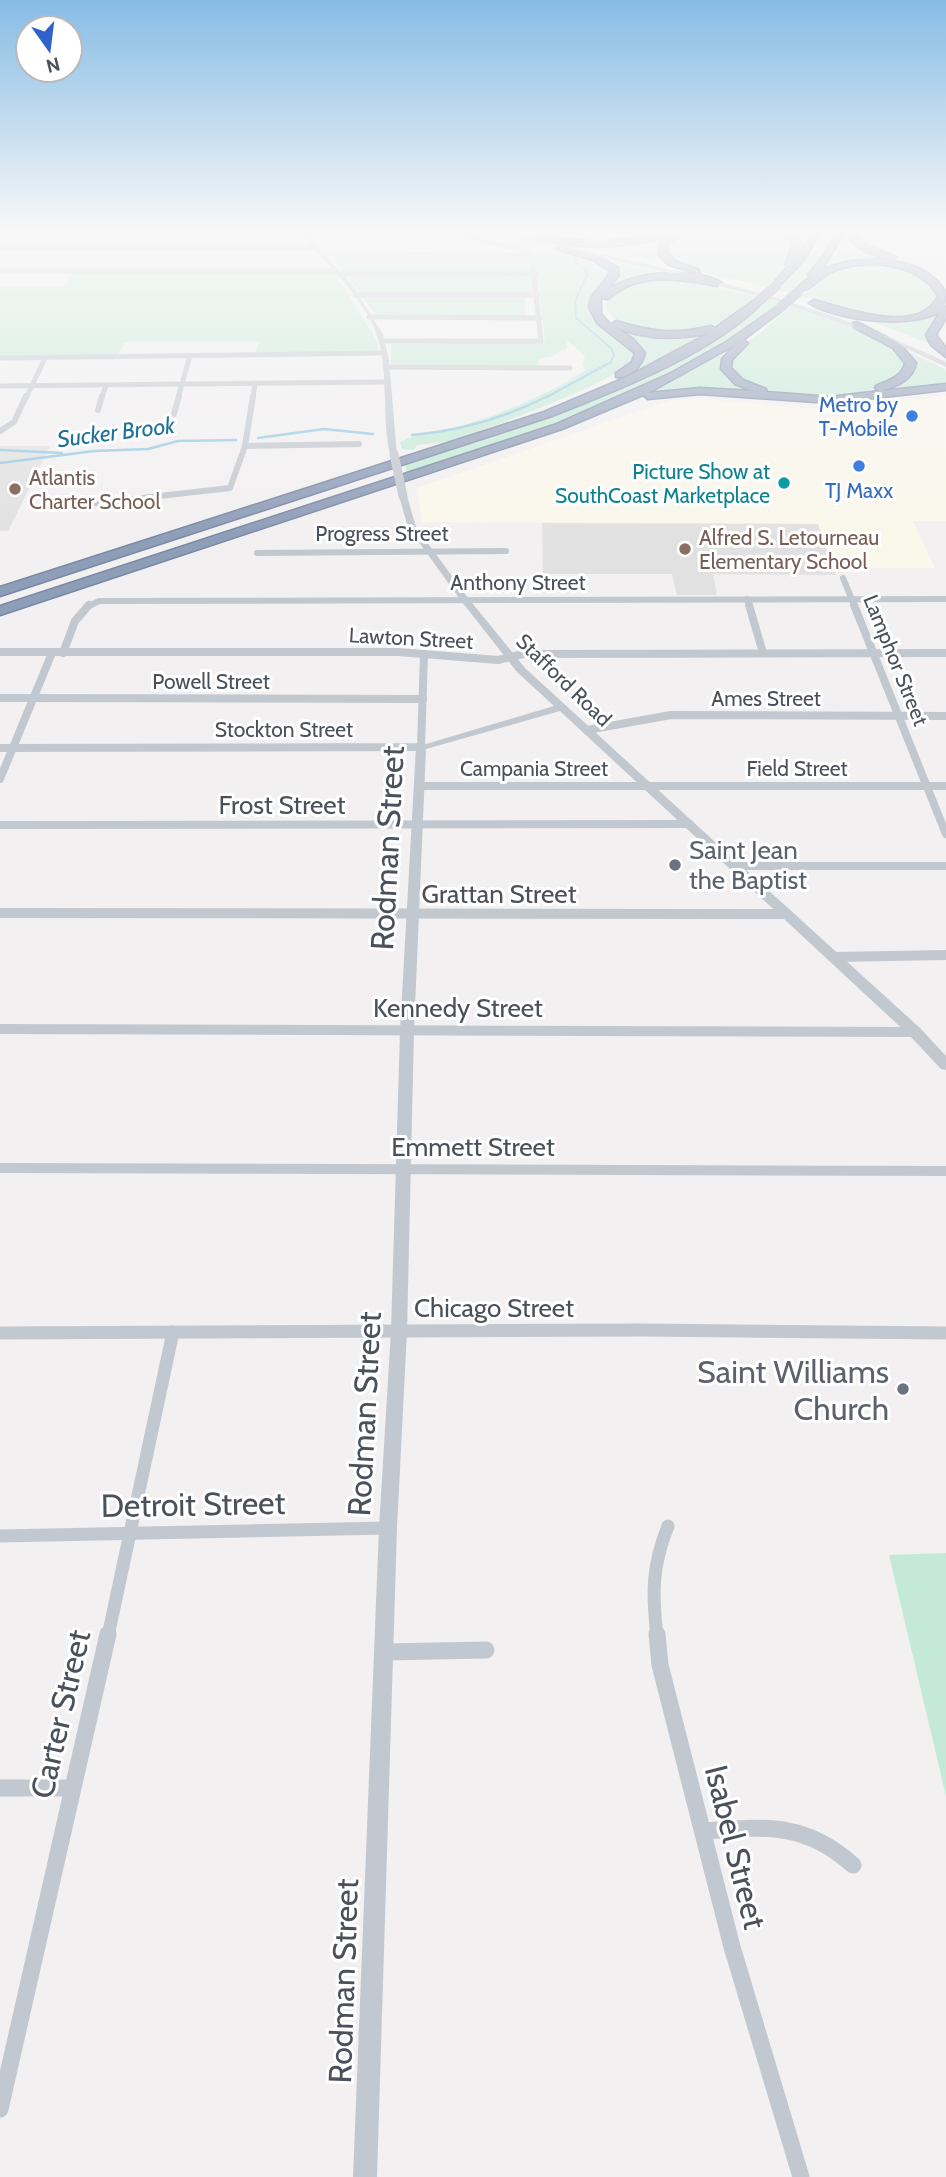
<svg xmlns="http://www.w3.org/2000/svg" width="946" height="2177" font-family="Cabin,sans-serif">
<rect width="100%" height="100%" fill="#f2f0f0"/>
<path fill="#faf7eb" d="M946,396V521H913L935,568H836L818,524L422,522L417,488L671,400L704,399L820,409Z"/>
<g fill="#e2e1e1">
<path d="M0,446H50L8,531H0Z"/>
<path d="M542,523L818,524L836,575L713,574L717,595H677L672,574H543Z"/>
</g>
<g fill="#c4ead7">
<path d="M459,233C508,233 566,245 610,269L612,276L593,296L590,307C598,329 626,334 636,355C629,379 479,432 449,441C439,444 427,443 417,445L414,450L402,449L400,442C419,431 436,432 457,427C497,416 552,393 586,370L583,365L585,355L567,341V348L550,357L540,358L537,366L391,364V344L545,341L535,256L525,250Z"/>
<path d="M674,233H678L658,247V253L668,264L591,248L633,245Z"/>
<path d="M688,233H785L793,243L784,269L766,287L699,271L667,257L666,244Z"/>
<path d="M820,233H836L814,269L791,294L777,290L803,262Z"/>
<path d="M846,235L862,248L919,269L873,262L828,266Z"/>
<path d="M330,256H526L530,258L531,273L344,272Z"/>
<path d="M610,261L671,274L653,276L605,290L618,274Z"/>
<path d="M875,264C901,267 927,271 939,298C934,302 929,310 924,313C898,329 829,305 802,296C824,275 842,264 875,264Z"/>
<path d="M72,273H334L372,333L378,343V351L255,353L260,342H125L118,355L0,357V287H62Z"/>
<path d="M363,275L532,277L534,294L360,293L348,277Z"/>
<path d="M670,278L756,296C745,305 734,316 721,322C694,337 625,339 607,310C602,283 652,280 670,278Z"/>
<path d="M363,297H525V316L375,315Z"/>
<path d="M768,299L781,302C674,389 537,431 408,475L405,464L517,427L619,387Z"/>
<path d="M792,306L887,341L905,356L907,371C898,376 888,383 878,387C835,403 771,398 732,374L728,363L734,354Z"/>
<path d="M942,310L929,329L930,344L868,320L892,321Z"/>
<path d="M612,326L626,330L704,334L635,371H633L643,358L642,350Z"/>
<path d="M911,353L946,370V386L864,394C882,390 906,386 916,369Z"/>
<path d="M723,354H726L721,368L738,384L764,394L687,390L653,391Z"/>
<path d="M946,1553V1796L889,1555Z"/>
</g>
<g fill="none" stroke-linecap="round" stroke-linejoin="round">
<g stroke="#96c9e1" stroke-width="2">
<path d="M606,242L642,233"/>
<path d="M545,398L611,362L614,355L611,348L576,318L575,301L587,275L585,269L576,263V256"/>
</g>
<g stroke="#96c9e1" stroke-width="2.5">
<path d="M412,435C460,431 505,418 548,396"/>
<path d="M258,438L324,429L373,434"/>
<path d="M0,450L62,453"/>
<path d="M0,463L94,451L148,449L178,441L236,440"/>
</g>
<g stroke="#7988a3" stroke-width="3">
<g id="motorway">
<path d="M662,233H684L667,245V252L675,261L699,270V274L669,265L659,255V244L671,236C633,247 599,249 561,244C552,243 542,242 535,238L539,235C581,242 620,245 662,233Z"/>
<path d="M784,233H793L802,244L798,256L812,233H820L804,260L776,289L771,286L788,266L785,264L793,244Z"/>
<path d="M836,233H844L822,270C858,253 925,253 946,293L943,308L946,307V318L936,335L946,348V357L931,345L926,335L940,312C911,329 837,321 809,303L814,300C847,309 920,336 938,296C920,262 862,257 830,273C819,278 809,292 798,291V287L810,277L808,275L824,255Z"/>
<path d="M847,233H855L865,244L896,257L891,260C873,255 855,251 847,233Z"/>
<path d="M556,245L599,256L618,268L619,275L605,292C629,271 695,266 722,283L717,286C678,279 640,271 608,299L601,298V314L611,325L616,321C652,332 674,335 711,326L715,328L756,299L764,301C714,353 618,390 552,416L0,596V587L544,412L627,377L709,333C677,340 645,341 615,327L633,339L645,353C642,366 631,378 616,377V373L632,362L635,353L597,323L589,307C590,291 606,285 610,271L593,260L556,249Z"/>
<path d="M781,304L784,305V309L743,340L748,343L732,360L731,368L743,380L766,389L767,392L830,397L879,391L875,388L876,386C889,380 902,377 905,363L893,348L853,327V323L857,322L900,344L916,363C913,380 897,386 882,391L946,384V390L830,403L700,394L648,399L643,395L562,429L0,615V606L554,425L671,373L726,342ZM735,345L722,359L721,369L735,384L753,391L700,388L648,393Z"/>
</g>
</g>
<g stroke="#c2c8cf" stroke-width="5">
<path d="M305,236L431,235"/>
<path d="M0,247H316"/>
<path d="M18,247L28,233"/>
<path d="M323,254L520,255"/>
<path d="M0,271H337"/>
<path d="M339,274H536"/>
<path d="M355,295H538"/>
<path d="M369,317L540,318"/>
<path d="M383,341H541L532,257L520,250L455,233"/>
<path d="M0,358L385,353"/>
<path d="M385,367L570,368"/>
<path d="M0,386L385,382"/>
<path d="M26,398L45,358"/>
<path d="M102,398L106,385"/>
<path d="M178,398L190,356"/>
<path d="M253,398L255,383"/>
</g>
<g stroke="#c2c8cf" stroke-width="6">
<path d="M98,410L102,396"/>
<path d="M174,414L179,396"/>
<path d="M0,431L14,422L26,396"/>
<path d="M245,446L359,444"/>
<path d="M89,504L230,488L245,446L253,396"/>
<path d="M257,553L506,551"/>
<path d="M843,578L855,607"/>
<path d="M747,599L749,607"/>
<path d="M87,607L99,601L946,599"/>
</g>
<g stroke="#c2c8cf" stroke-width="8">
<path d="M749,605L763,653"/>
<path d="M854,605L946,834"/>
<path d="M0,652H398L498,660L523,654L946,653"/>
<path d="M63,653L75,621L89,605"/>
<path d="M0,698L423,699"/>
<path d="M587,730L671,715L946,716"/>
<path d="M0,748L421,747L424,654"/>
<path d="M0,779L52,653"/>
<path d="M419,786H946"/>
<path d="M0,825L690,824"/>
</g>
<g stroke="#c2c8cf" stroke-width="10">
<path d="M0,913L787,914"/>
<path d="M834,957L946,955"/>
<path d="M0,1029L915,1032"/>
<path d="M0,1168L946,1171"/>
</g>
<g stroke="#c2c8cf" stroke-width="13">
<path d="M0,1333L641,1330L946,1333"/>
<path d="M0,1536L388,1528"/>
<path d="M108,1636L173,1332"/>
<path d="M657,1636C652,1593 652,1566 668,1526"/>
</g>
<g stroke="#c2c8cf" stroke-width="17">
<path d="M657,1634L660,1665L732,1947L801,2177"/>
<path d="M384,1652L486,1650"/>
<path d="M0,1788H72"/>
<path d="M703,1831C765,1827 804,1821 853,1865"/>
<path d="M0,2109L108,1634"/>
</g>
<g fill="#c2c8cf" fill-rule="evenodd">
<path d="M299,233H305L352,285L383,334L389,360L397,456L390,454C382,419 388,381 380,346C371,304 327,264 299,233Z"/>
<path d="M403,493L407,496L416,527L468,598L525,668L737,862H946V870H746L920,1028L946,1056V1070L941,1069L910,1036L560,711L426,749L414,1031L407,1331L397,1528L377,2177H353L379,1528L391,1331L400,1031L416,747L554,706L517,672L462,602L408,527L399,496Z"/>
</g>
<path fill="#c3c9d4" fill-rule="evenodd" d="M494,233H506C659,267 803,294 946,362V367L890,341L780,302L669,273Z"/>
<use href="#motorway" fill="#8e9db8" fill-rule="evenodd"/>
<g stroke="#7988a3" stroke-width="10" stroke-linecap="butt">
<g id="motorway-bridge">
<path d="M759,301L776,286"/>
<path d="M781,307L798,292"/>
</g>
</g>
<path stroke="#c2c8cf" stroke-width="9" d="M394,454L403,496"/>
<use href="#motorway-bridge" stroke="#8e9db8" stroke-width="10"/>
</g>
<linearGradient id="sky" x2="0" y2="1"><stop stop-color="#87bce5"/><stop offset="0.43" stop-color="#f9f8f8"/><stop offset="1" stop-color="#f9f8f8" stop-opacity="0"/></linearGradient>
<rect width="946" height="538" fill="url(#sky)"/>
<g fill="#3f7fe0" stroke="#fff" stroke-width="2.5">
<circle cx="912" cy="416" r="7"/>
<circle cx="859" cy="466" r="7"/>
</g>
<circle fill="#0f9aa8" stroke="#fff" stroke-width="2.5" cx="784" cy="483" r="7"/>
<g fill="#8d6e63" stroke="#fff" stroke-width="2.5">
<circle cx="15" cy="489" r="7"/>
<circle cx="685" cy="549" r="7"/>
</g>
<g fill="#6b7280" stroke="#fff" stroke-width="2.5">
<circle cx="675" cy="865" r="7"/>
<circle cx="903" cy="1389" r="7"/>
</g>
<g text-anchor="middle" dominant-baseline="central" stroke-width="6" stroke-linejoin="round" paint-order="stroke">
<g font-size="21" fill="#366cbe" stroke="#fff" text-anchor="end">
<text x="898" y="404">Metro by<tspan x="898" dy="24">T-Mobile</tspan></text>
<text x="859" y="490" text-anchor="middle">TJ Maxx</text>
</g>
<g font-size="21" fill="#0d838f" stroke="#fff" text-anchor="end">
<text x="770" y="471">Picture Show at<tspan x="770" dy="24">SouthCoast Marketplace</tspan></text>
</g>
<g font-size="21" fill="#785e54" stroke="#fff" text-anchor="start">
<text x="29" y="477">Atlantis<tspan x="29" dy="24">Charter School</tspan></text>
<text x="699" y="537">Alfred S. Letourneau<tspan x="699" dy="24">Elementary School</tspan></text>
</g>
<g font-size="21" fill="#4a515a" stroke="#fff">
<text x="382" y="533">Progress Street</text>
<text x="518" y="582">Anthony Street</text>
<text transform="translate(411 638) rotate(3)">Lawton Street</text>
<text transform="translate(896 660) rotate(68)">Lamphor Street</text>
<text transform="translate(564 680) rotate(44)">Stafford Road</text>
<text x="211" y="681">Powell Street</text>
<text x="766" y="698">Ames Street</text>
<text x="284" y="729">Stockton Street</text>
<text x="534" y="768">Campania Street</text>
<text x="797" y="768">Field Street</text>
</g>
<g font-size="23" font-style="italic" fill="#1f7199" stroke="#fff">
<text transform="translate(116 432) rotate(-7)">Sucker Brook</text>
</g>
<g font-size="26" fill="#4a515a" stroke="#fff">
<text x="282" y="805">Frost Street</text>
<text x="499" y="894">Grattan Street</text>
<text x="458" y="1008">Kennedy Street</text>
<text x="473" y="1147">Emmett Street</text>
<text x="494" y="1308">Chicago Street</text>
</g>
<g font-size="26" fill="#5b616d" stroke="#fff" text-anchor="start">
<text x="689" y="850">Saint Jean<tspan x="689" dy="30">the Baptist</tspan></text>
</g>
<g font-size="32" fill="#4a515a" stroke="#fff">
<text transform="translate(387 848) rotate(-87)">Rodman Street</text>
<text transform="translate(364 1414) rotate(-87)">Rodman Street</text>
<text transform="translate(193 1504) rotate(-1)">Detroit Street</text>
<text transform="translate(60 1714) rotate(-77)">Carter Street</text>
<text transform="translate(736 1847) rotate(76)">Isabel Street</text>
<text transform="translate(343 1981) rotate(-88)">Rodman Street</text>
</g>
<g font-size="32" fill="#5b616d" stroke="#fff" text-anchor="end">
<text x="889" y="1371">Saint Williams<tspan x="889" dy="37">Church</tspan></text>
</g>
</g>
<g transform="translate(49 49) rotate(166)"><circle r="33" fill="#ffffff" stroke="#b7b9bd" stroke-width="2"/>
<path d="M0-5L12 26L0 18L-12 26Z" fill="#3062cb"/>
<text y="-10" font-size="19" font-weight="bold" text-anchor="middle" fill="#4a515a">N</text>
</g>
</svg>
